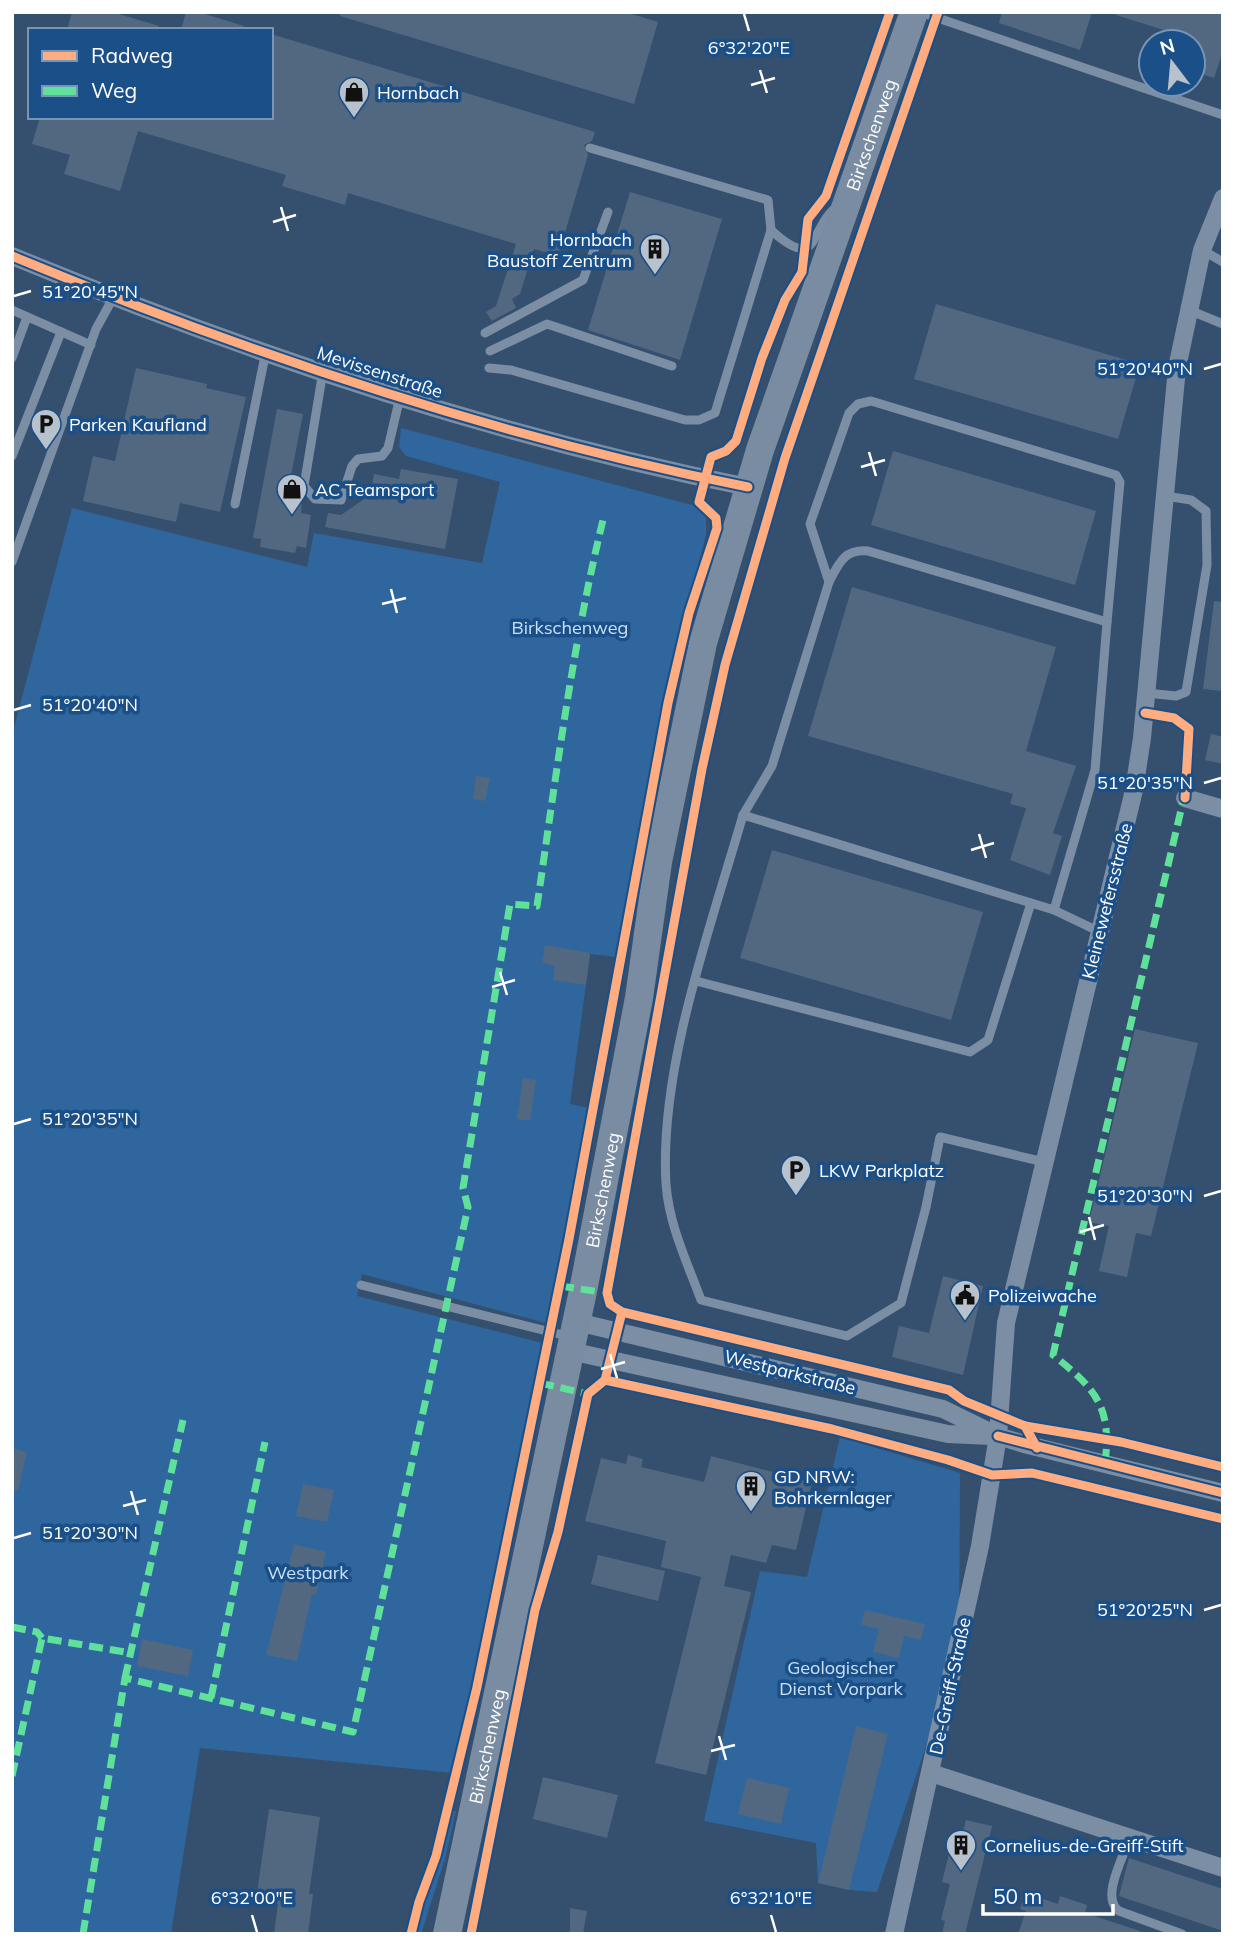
<svg xmlns="http://www.w3.org/2000/svg" width="1235" height="1946" font-family="Mulish,sans-serif">
<rect width="100%" height="100%" fill="#34506e"/>
<g fill="#2f669e">
<path d="M401,428L692,505L706,516V535L665,697L617,957L590,954L570,1104L589,1108L546,1323L362,1274L357,1296L542,1343L453,1773L200,1748L171,1934H12V735L72,508L307,567L314,533L482,563L500,482L406,456L399,447Z"/>
<path d="M840,1437L960,1473L959,1648L877,1892L849,1890L818,1883L816,1843L704,1821L760,1571L807,1577Z"/>
<path d="M450,1811H456L445,1859L421,1934H414Z"/>
</g>
<g fill="#526881">
<path d="M72,12H112L159,26L158,30H67Z"/>
<path d="M186,12H198L244,26V30H181Z"/>
<path d="M340,12H625L658,22L634,104L340,16Z"/>
<path d="M1002,12H1092L1080,50L999,23Z"/>
<path d="M1117,12H1223V51L1214,78L1193,71V42H1184L1186,37L1116,15Z"/>
<path d="M271,34L595,132L592,141L584,145L588,155L558,256L534,249L520,294L512,299L516,308L492,321L486,312L496,306L516,244L348,193L345,205L282,186L286,175L138,131L120,191L64,174L70,155L32,144L40,117H271Z"/>
<path d="M630,192L722,219L680,360L588,330Z"/>
<path d="M936,304L1140,364L1118,439L914,379Z"/>
<path d="M136,368L207,384L206,388L246,397L220,512L180,503L176,522L83,501L93,456L115,461Z"/>
<path d="M277,409L303,414L287,496L302,498L301,513L311,515L306,548L297,546L295,553L260,547L261,539L253,538Z"/>
<path d="M893,451L1096,511L1075,585L871,525Z"/>
<path d="M401,469L458,479L445,549L325,527L328,513L341,515L370,495L374,474L399,479Z"/>
<path d="M852,587L1056,647L1026,751L1076,766L1053,833L1062,836L1050,875L1010,860L1026,808L1010,804L1013,794L808,736Z"/>
<path d="M1214,601L1223,602V691L1203,689Z"/>
<path d="M1211,734L1223,737V764L1205,760Z"/>
<path d="M476,776L490,778L485,801L473,799Z"/>
<path d="M772,850L983,912L951,1020L740,958Z"/>
<path d="M545,945L590,953L586,985L553,980L555,966L542,963Z"/>
<path d="M1135,1029L1198,1043L1151,1236L1136,1233L1127,1277L1099,1271L1109,1226L1089,1222Z"/>
<path d="M523,1078L536,1080L530,1121L517,1119Z"/>
<path d="M943,1276L983,1286L963,1375L892,1357L899,1326L929,1333Z"/>
<path d="M12,1448L27,1452L18,1491L12,1490Z"/>
<path d="M628,1455L643,1459L641,1467L704,1482L711,1456L812,1482L796,1550L772,1545L766,1563L731,1555L724,1586L751,1592L706,1775L655,1763L701,1577L661,1567L666,1541L585,1521L601,1458L626,1464Z"/>
<path d="M303,1484L334,1490L327,1522L296,1516Z"/>
<path d="M294,1544L326,1552L316,1595L312,1594L297,1661L266,1655Z"/>
<path d="M598,1555L665,1571L658,1601L591,1584Z"/>
<path d="M865,1610L925,1624L921,1640L904,1636L899,1658L873,1652L879,1629L861,1625Z"/>
<path d="M142,1639L193,1650L188,1676L137,1666Z"/>
<path d="M856,1726L888,1734L849,1890L818,1883Z"/>
<path d="M543,1777L618,1795L607,1838L533,1819Z"/>
<path d="M747,1778L789,1788L781,1824L738,1814Z"/>
<path d="M269,1809L320,1817L309,1894H313L308,1934H274L278,1904L256,1900Z"/>
<path d="M966,1820L992,1826L965,1934H942L945,1921L941,1920L950,1884L942,1882L949,1854L957,1856Z"/>
<path d="M1129,1858L1223,1889V1931L1119,1896Z"/>
<path d="M1026,1893L1058,1904L1060,1896L1087,1905L1085,1913L1140,1931V1934H1018L1026,1911L1020,1909Z"/>
<path d="M570,1908L587,1911L583,1934H570Z"/>
</g>
<g fill="none" stroke-linecap="round" stroke-linejoin="round">
<g stroke="#7b8ea4" stroke-width="9">
<path d="M920,12L1223,115"/>
<path d="M771,230C818,273 810,231 833,210"/>
<path d="M1202,250L1223,262"/>
<path d="M12,310L91,345"/>
<path d="M1189,310L1223,324"/>
<path d="M485,333L583,280L608,212"/>
<path d="M490,351L547,324L672,366"/>
<path d="M12,358L27,317"/>
<path d="M489,368L511,370L685,420H699L715,413L771,230L768,200L590,148"/>
<path d="M323,371L304,486L315,499L341,500L352,466L358,459L382,456L388,448L400,397"/>
<path d="M12,456L61,332"/>
<path d="M235,504L266,351"/>
<path d="M12,562L96,329L113,298"/>
<path d="M829,582L810,524L849,413L858,404L871,401L1116,475L1120,482L1107,622"/>
<path d="M1146,693L1176,696L1186,692L1207,565L1206,511L1191,500L1165,496"/>
<path d="M743,815L772,766L829,582C839,563 844,549 868,551L1107,622L1095,770L1054,910"/>
<path d="M696,981L970,1052L988,1040L1031,903"/>
<path d="M1044,1162L940,1137L926,1207L901,1303L847,1336L701,1300C687,1262 669,1225 666,1184C659,1068 711,926 743,815L1054,910L1100,932"/>
<path d="M361,1285L571,1337"/>
<path d="M1130,1837C1124,1856 1100,1898 1119,1911L1182,1934"/>
</g>
<g stroke="#7b8ea4" stroke-width="18">
<path d="M12,256C249,354 497,437 748,487"/>
<path d="M1185,798L1223,809"/>
<path d="M577,1322L943,1409L998,1436L1024,1444L1223,1493"/>
<path d="M570,1351L948,1434L991,1436"/>
<path d="M931,1773L1223,1868"/>
<path d="M894,1934L980,1546L998,1436L1006,1323L1134,790L1142,738L1177,368L1202,250L1223,198"/>
</g>
<path stroke="#7a8ca1" stroke-width="28" id="s1" d="M447,1934L583,1291L639,998L658,862L703,643L760,450L914,12"/>
<g stroke="#60e19b" stroke-width="7" stroke-dasharray="14 7" stroke-linecap="butt">
<path d="M560,1286L607,1293"/>
<path d="M540,1383L588,1394"/>
<path d="M1105,1463C1112,1407 1096,1389 1053,1355L1185,793"/>
<path d="M12,1627L37,1632L42,1638"/>
<path d="M125,1678L183,1420"/>
<path d="M211,1698L265,1442"/>
<path d="M12,1776L42,1638L131,1653"/>
<path d="M83,1934L125,1678L353,1732L468,1207L463,1188L510,904L537,906C556,777 572,647 603,520"/>
</g>
<g stroke="#1b4f87" stroke-width="13">
<g id="cycleway">
<path d="M938,12L785,458L725,665L702,769L607,1293L610,1304L622,1312L949,1390L964,1401L1025,1426L1037,1448"/>
<path d="M12,256C249,354 497,437 748,487"/>
<path d="M1145,713L1174,718L1189,729L1185,798"/>
<path d="M605,1380L832,1429L948,1460L992,1475L1032,1473L1223,1519"/>
<path d="M1025,1426L1121,1442L1223,1467"/>
<path d="M998,1436L1223,1493"/>
<path d="M411,1934L419,1902L436,1856L477,1687L569,1239L668,703L689,613L717,528L716,518L699,502L711,457L726,451L736,441L762,358L785,300L802,272L808,219L826,196L890,12"/>
<path d="M471,1934L535,1610L558,1532L588,1394L605,1380L622,1312"/>
</g>
</g>
<use href="#cycleway" stroke="#ffac80" stroke-width="9"/>
</g>
<path fill="none" stroke="#fff" stroke-width="2.5" d="M744,14L749,31M760,70L767,93M751,85L775,78M281,207L288,231M273,222L296,215M14,296L31,291M1204,369L1221,364M869,452L876,476M861,467L885,460M391,589L397,613M382,604L406,598M14,710L31,705M1204,783L1221,778M979,834L986,858M971,850L994,843M500,972L507,995M492,987L515,980M14,1124L31,1119M1204,1196L1221,1191M1089,1217L1095,1240M1080,1232L1104,1225M610,1354L617,1378M601,1369L625,1362M131,1491L138,1515M123,1506L146,1500M14,1538L31,1533M1204,1610L1221,1605M719,1736L726,1760M711,1751L735,1745M252,1915L257,1932M771,1915L776,1932"/>
<defs>
<g id="shop-pin" transform="scale(1.575)"><path d="M0 17L-7.5 6A9.5 9.5 0 1 1 7.5 6Z" fill="#b8c2cc" stroke="#1b4f87"/><path d="M-5-2.5h2.3a2.7 3.5 0 0 1 5.4 0H5L5.5 6h-11ZM-1.5-2.5h3a1.5 2.3 0 0 0-3 0Z" fill="#111"/></g>
<g id="building-pin" transform="scale(1.575)"><path d="M0 17L-7.5 6A9.5 9.5 0 1 1 7.5 6Z" fill="#b8c2cc" stroke="#1b4f87"/><path d="M-4-6H4V6H1V3H-1V6H-4ZM-2.5-4.3h1.7v1.8h-1.7ZM.8-4.3h1.7v1.8H.8ZM-2.5-1h1.7V.8h-1.7ZM.8-1h1.7V.8H.8Z" fill="#111"/></g>
<g id="parking-pin" transform="scale(1.575)"><path d="M0 17L-7.5 6A9.5 9.5 0 1 1 7.5 6Z" fill="#b8c2cc" stroke="#1b4f87"/><path d="M-3.5-5.5H1a3.5 3.5 0 0 1 0 7H-1V5.5H-3.5ZM-1-3.4V-.6H.8a1.4 1.4 0 0 0 0-2.8Z" fill="#111"/></g>
<g id="civic-pin" transform="scale(1.575)"><path d="M0 17L-7.5 6A9.5 9.5 0 1 1 7.5 6Z" fill="#b8c2cc" stroke="#1b4f87"/><path d="M-.6-6.5H3V-4.5H.6V-3L4-1V1h2V6H-6V1h2V-1L-.6-3ZM-1.2 2.5V6h2.4V2.5Z" fill="#111"/></g>
</defs>
<g fill-rule="evenodd">
<use href="#shop-pin" x="354" y="92"/>
<use href="#building-pin" x="655" y="249"/>
<use href="#parking-pin" x="46" y="424"/>
<use href="#shop-pin" x="292" y="489"/>
<use href="#parking-pin" x="796" y="1170"/>
<use href="#civic-pin" x="965" y="1295"/>
<use href="#building-pin" x="751" y="1486"/>
<use href="#building-pin" x="961" y="1845"/>
</g>
<g text-anchor="middle" dominant-baseline="central" stroke-width="7" stroke-linejoin="round" paint-order="stroke">
<g font-size="18" fill="#fff" stroke="#1b4f87" text-anchor="start">
<text x="377" y="92">Hornbach</text>
<text x="632" y="239" text-anchor="end">Hornbach<tspan x="632" dy="21">Baustoff Zentrum</tspan></text>
<text x="69" y="424">Parken Kaufland</text>
<text x="315" y="489">AC Teamsport</text>
<text x="819" y="1170">LKW Parkplatz</text>
<text x="988" y="1295">Polizeiwache</text>
<text x="774" y="1476">GD NRW:<tspan x="774" dy="21">Bohrkernlager</tspan></text>
<text x="984" y="1845">Cornelius-de-Greiff-Stift</text>
</g>
<g font-size="18" fill="#fff" stroke="#1b4f87">
<text stroke="none"><textPath href="#s1" startOffset="1852">Birkschenweg</textPath></text>
<text transform="translate(380 372) rotate(18)">Mevissenstraße</text>
<text transform="translate(1107 901) rotate(-76)">Kleinewefersstraße</text>
<text stroke="none"><textPath href="#s1" startOffset="760">Birkschenweg</textPath></text>
<text transform="translate(790 1372) rotate(14)">Westparkstraße</text>
<text transform="translate(950 1686) rotate(-78)">De-Greiff-Straße</text>
<text stroke="none"><textPath href="#s1" startOffset="192">Birkschenweg</textPath></text>
</g>
<g font-size="18" fill="#c8e0f9" stroke="#1b4f87">
<text x="570" y="627">Birkschenweg</text>
<text x="308" y="1572">Westpark</text>
<text x="841" y="1667">Geologischer<tspan x="841" dy="21">Dienst Vorpark</tspan></text>
</g>
</g>
<g font-size="18" text-anchor="middle" fill="#fff" stroke="#1b4f87" stroke-width="7" stroke-linejoin="round" paint-order="stroke">
<text x="749" y="54">6°32'20"E</text>
<text x="90" y="298">51°20'45"N</text>
<text x="1145" y="375">51°20'40"N</text>
<text x="90" y="711">51°20'40"N</text>
<text x="1145" y="789">51°20'35"N</text>
<text x="90" y="1125">51°20'35"N</text>
<text x="1145" y="1202">51°20'30"N</text>
<text x="90" y="1539">51°20'30"N</text>
<text x="1145" y="1616">51°20'25"N</text>
<text x="252" y="1904">6°32'00"E</text>
<text x="771" y="1904">6°32'10"E</text>
</g>
<rect width="1235" height="1946" fill="none" stroke="#ffffff" stroke-width="28"/>
<rect x="28" y="28" width="245" height="91" fill="#1b4f87" stroke="#7695b7" stroke-width="2"/>
<rect x="42" y="51" width="35" height="10" fill="#ffac80" stroke="#7695b7" stroke-width="2"/>
<text x="91" y="63" font-size="21" fill="#ffffff">Radweg</text>
<rect x="42" y="86" width="35" height="10" fill="#60e19b" stroke="#7695b7" stroke-width="2"/>
<text x="91" y="98" font-size="21" fill="#ffffff">Weg</text>
<g transform="translate(1172 63) rotate(344)"><circle r="33" fill="#1b4f87" stroke="#7695b7" stroke-width="2"/>
<path d="M0-5L12 26L0 18L-12 26Z" fill="#b8c2cc"/>
<text y="-10" font-size="19" font-weight="bold" text-anchor="middle" fill="#ffffff">N</text>
</g>
<path d="M983 1904v10h130v-10" fill="none" stroke="#ffffff" stroke-width="3.5"/>
<text x="993" y="1904" font-size="21" fill="#ffffff" stroke="#1b4f87" stroke-width="5" paint-order="stroke">50 m</text>
</svg>
